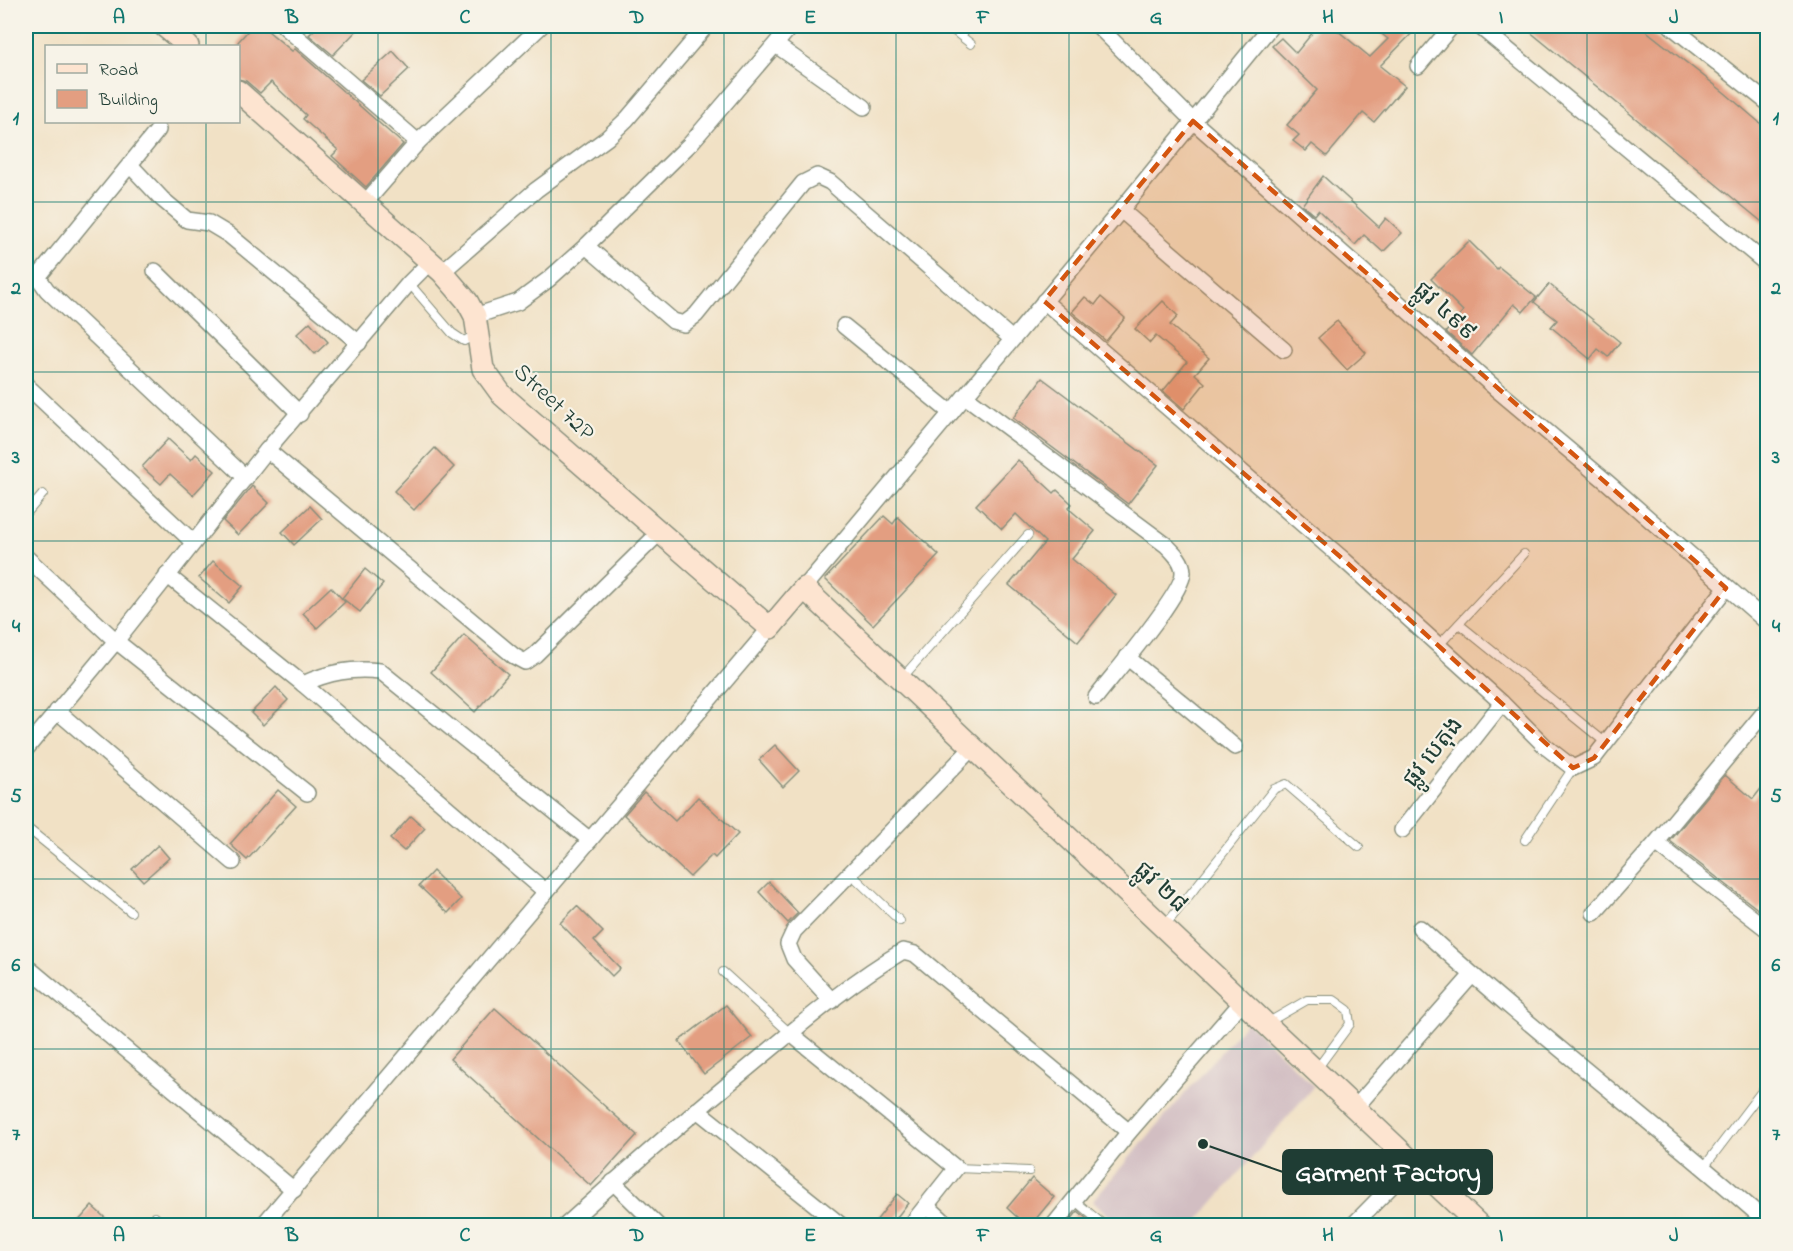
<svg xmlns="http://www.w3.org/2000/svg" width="1793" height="1251" font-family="'Indie Flower','Noto Sans Khmer',sans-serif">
<rect width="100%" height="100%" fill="#f7f3e8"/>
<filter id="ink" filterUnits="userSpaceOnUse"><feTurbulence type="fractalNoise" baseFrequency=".0167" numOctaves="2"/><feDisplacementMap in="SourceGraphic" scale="12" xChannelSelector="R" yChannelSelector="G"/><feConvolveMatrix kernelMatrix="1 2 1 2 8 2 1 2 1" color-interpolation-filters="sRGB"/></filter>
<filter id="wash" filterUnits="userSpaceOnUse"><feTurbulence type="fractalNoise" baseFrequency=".008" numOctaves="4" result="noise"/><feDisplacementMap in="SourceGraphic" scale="24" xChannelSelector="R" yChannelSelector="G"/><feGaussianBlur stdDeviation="1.35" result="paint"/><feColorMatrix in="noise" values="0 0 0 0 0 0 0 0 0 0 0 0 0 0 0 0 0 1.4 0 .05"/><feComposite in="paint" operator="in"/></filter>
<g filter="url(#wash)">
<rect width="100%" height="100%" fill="#f1e1c5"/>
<path fill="#d2bec2" d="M1247,1022L1314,1086L1194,1225H1120L1092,1201Z"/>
<g id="blocks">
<g fill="#e39e81">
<path d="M252,26H262L292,51L295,49L403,144L366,187L332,156L338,150L303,119L306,115L271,82L260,93L246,81L238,79V42Z"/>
<path d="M318,26H361L333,55L309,35Z"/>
<path d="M1318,26H1332L1370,57L1388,39L1372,26H1419L1380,66L1405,86L1374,122L1363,113L1327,156L1312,144L1306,151L1293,141L1299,135L1287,125L1317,90L1272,46L1281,38L1296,53Z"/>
<path d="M1523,26H1640L1725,93L1767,129V226Z"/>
<path d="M393,51L409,69L380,96L361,80Z"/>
<path d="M1323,176L1379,227L1386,218L1402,233L1383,252L1364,235L1355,245L1318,210L1314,215L1302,205Z"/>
<path d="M1469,241L1497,269L1499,267L1536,297L1523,312L1514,304L1472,355L1446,332L1463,311L1431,279Z"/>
<path d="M1549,284L1620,342L1608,357L1598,349L1590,359L1551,327L1557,320L1534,302Z"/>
<path d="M1085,297L1095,305L1101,297L1125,318L1106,341L1072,312Z"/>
<path d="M1163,301L1178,316L1170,325L1209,358L1195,374L1205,383L1184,409L1163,391L1187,362L1156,336L1150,343L1135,329Z"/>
<path d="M1337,321L1366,353L1347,370L1318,338Z"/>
<path d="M310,322L328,342L315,354L297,334Z"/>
<path d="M1042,378L1158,465L1128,504L1013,418Z"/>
<path d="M168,439L191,460L196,454L215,471L193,495L170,474L161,484L142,467Z"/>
<path d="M435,448L454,467L414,510L394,491Z"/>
<path d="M1018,460L1054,493L1057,490L1072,504L1068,508L1095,531L1072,559L1116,595L1078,642L1009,585L1045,542L1016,514L1002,529L976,505Z"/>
<path d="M252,486L269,503L238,535L223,521Z"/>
<path d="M310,506L322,519L294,545L282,532Z"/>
<path d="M884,516L893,524L898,517L939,555L873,625L825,579Z"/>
<path d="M213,561L243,586L229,603L199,578Z"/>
<path d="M365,569L383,584L360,612L342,598Z"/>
<path d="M331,587L345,602L317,628L303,613Z"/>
<path d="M464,635L508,674L475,712L431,672Z"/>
<path d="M276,687L288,700L263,725L251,713Z"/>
<path d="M775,745L799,771L783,787L759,760Z"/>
<path d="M1725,775L1753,799L1767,781V900L1759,910L1670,841Z"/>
<path d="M278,790L296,806L247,860L230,844Z"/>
<path d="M644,792L675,821L698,797L738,834L715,858L712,855L690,877L624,815Z"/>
<path d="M411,816L425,828L404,851L390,839Z"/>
<path d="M158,845L169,858L143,881L132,869Z"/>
<path d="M433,871L461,899L448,913L419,886Z"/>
<path d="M769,882L798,913L788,923L759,892Z"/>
<path d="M577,906L603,932L594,941L620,968L612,976L560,923Z"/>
<path d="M726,1005L752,1037L704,1074L679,1041Z"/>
<path d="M495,1008L637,1135L591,1186L450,1059Z"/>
<path d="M1032,1178L1054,1197L1030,1226H1027L1007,1208Z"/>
<path d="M897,1194L908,1203L890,1226H872Z"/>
<path d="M92,1206L114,1226H74Z"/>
<path d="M1078,1211L1095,1226H1066Z"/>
</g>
</g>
</g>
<g filter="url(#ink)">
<use href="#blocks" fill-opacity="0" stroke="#888f7c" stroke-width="1.5"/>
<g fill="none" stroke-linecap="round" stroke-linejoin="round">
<g stroke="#888f7c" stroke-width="10">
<g id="lane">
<path d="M948,26L971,44"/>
<path d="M409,283L452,333L464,341L477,334"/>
<path d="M26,514L43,494"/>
<path d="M1459,624L1606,743"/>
<path d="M1439,645L1524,554"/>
<path d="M902,678L1028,535"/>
<path d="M26,827L131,912"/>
<path d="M1525,840L1573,768"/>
<path d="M850,873L900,921"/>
<path d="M1164,927L1274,789L1286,784L1359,847"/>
<path d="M723,972L790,1033"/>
<path d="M1267,1023L1307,1000H1334L1348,1010L1350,1024L1316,1070"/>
<path d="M1704,1167L1768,1083"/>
<path d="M956,1168L1029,1171"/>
<path d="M1074,1200L1105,1226"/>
<path d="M155,1217L165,1226"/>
</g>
</g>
<g stroke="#888f7c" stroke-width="18">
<g id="street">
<path d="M284,26L418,142"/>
<path d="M1098,26L1193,121L1495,388L1608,483L1768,623"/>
<path d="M1479,26L1768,265"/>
<path d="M1671,26L1768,103"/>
<path d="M776,45L864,107"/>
<path d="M1418,66L1452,26"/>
<path d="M158,130L38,277L47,290L246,478"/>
<path d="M130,165L162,199L187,220L209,223L229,235L359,343"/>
<path d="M365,203L418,142L541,26"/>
<path d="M1121,210L1284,350"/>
<path d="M586,246L673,321L684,324L696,315L803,183L817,176L830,182L1012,339"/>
<path d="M155,271L300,414"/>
<path d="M442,272L536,190L607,138L627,119L706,26"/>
<path d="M1044,301L1344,560L1502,703L1546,747L1573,768L1594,758L1726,588"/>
<path d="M475,316L518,302L549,279L586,246L690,144L791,26"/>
<path d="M844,326L951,413"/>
<path d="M26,385L193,542"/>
<path d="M965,396L1166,545C1173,552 1183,561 1183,572C1184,593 1112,676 1096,697"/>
<path d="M267,450L514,656L525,662L535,655L659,533"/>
<path d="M26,557L116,641L307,793"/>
<path d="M167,575L303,684L545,891"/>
<path d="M804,588L1121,210L1271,26"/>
<path d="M1127,657L1235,747"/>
<path d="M303,684C329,672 352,668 380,671L590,840"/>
<path d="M1768,708L1656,843L1768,930"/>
<path d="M57,711L233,862"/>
<path d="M26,749L116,641L267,450L409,283L430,262"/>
<path d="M1402,830L1502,703"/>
<path d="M1594,913L1656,843"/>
<path d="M1420,928C1533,1031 1654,1123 1768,1223"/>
<path d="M26,966L294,1190"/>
<path d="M832,1001L794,959L788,944L794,931L973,747"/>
<path d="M790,1033L956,1168L910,1226"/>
<path d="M1355,1108L1472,975"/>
<path d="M697,1110L842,1226"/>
<path d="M613,1182L658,1226"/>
<path d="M927,1206L949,1226"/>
<path d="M262,1226L770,628"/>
<path d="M565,1226C629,1168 694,1112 760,1058C805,1021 852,981 903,951L915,954L1129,1132"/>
<path d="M1053,1226L1129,1132L1242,1002"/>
<path d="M1352,1226L1414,1163"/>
</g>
</g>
<g stroke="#888f7c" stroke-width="24">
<g id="secondary">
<path d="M164,26L188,46"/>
<path d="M238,91L442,272L467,301L475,316L483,369L502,395L770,628L804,588L1480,1226"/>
</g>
</g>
<use href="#lane" stroke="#fff" stroke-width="8"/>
<use href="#street" stroke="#fff" stroke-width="15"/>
<use href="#secondary" stroke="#fde4d0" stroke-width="21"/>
</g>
</g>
<path fill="#d45610" fill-opacity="0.2" stroke="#d45610" stroke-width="4.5" stroke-dasharray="12 8" stroke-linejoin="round" d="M1193,121L1726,588L1594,758L1573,768L1344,560L1044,301Z"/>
<path fill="none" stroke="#0f766e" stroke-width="1.5" stroke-opacity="0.55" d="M206,26V46M378,26V1226M551,26V1226M724,26V1226M896,26V1226M1069,26V1226M1242,26V1226M1415,26V1226M1587,26V1226M206,122V1226M26,202H1768M26,372H1768M26,541H1768M26,710H1768M26,879H1768M26,1049H1768"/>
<g text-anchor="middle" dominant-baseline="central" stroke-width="4.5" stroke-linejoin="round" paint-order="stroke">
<g font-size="24" fill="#1f3d34" stroke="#f7f3e8">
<text transform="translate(1444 312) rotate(42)">ផ្លូវ ៤៩៩</text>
<text transform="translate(553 403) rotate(43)">Street 72P</text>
<text transform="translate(1434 753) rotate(-52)">ផ្លូវ បេតុង</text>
<text transform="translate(1160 888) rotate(43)">ផ្លូវ ២៨</text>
</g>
</g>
<path fill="none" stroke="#1f3d34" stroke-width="2" d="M1203 1144L1283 1172"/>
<circle fill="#1f3d34" stroke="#f7f3e8" stroke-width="2" cx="1203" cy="1144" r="6"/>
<rect fill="#1f3d34" stroke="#1f3d34" stroke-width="2" x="1283" y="1150" width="209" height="44" rx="6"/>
<g font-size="26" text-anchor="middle" font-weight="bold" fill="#fff">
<text x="1388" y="1181">Garment Factory</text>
</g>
<rect width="1793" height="1251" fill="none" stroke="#f7f3e8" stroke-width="66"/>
<rect x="45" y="45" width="195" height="78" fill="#f7f3e8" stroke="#a1aaa0" stroke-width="1.5"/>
<rect x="57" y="64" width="30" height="9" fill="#fde4d0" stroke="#a1aaa0" stroke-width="1.5"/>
<text x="99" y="75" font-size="18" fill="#1f3d34">Road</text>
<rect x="57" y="90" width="30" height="18" fill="#e39e81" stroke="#a1aaa0" stroke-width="1.5"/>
<text x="99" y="105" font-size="18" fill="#1f3d34">Building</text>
<rect x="33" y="33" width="1727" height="1185" fill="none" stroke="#0f766e" stroke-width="2"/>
<g font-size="20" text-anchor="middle" font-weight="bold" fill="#0f766e">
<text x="119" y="23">A</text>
<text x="292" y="23">B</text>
<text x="465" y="23">C</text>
<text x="637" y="23">D</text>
<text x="810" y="23">E</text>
<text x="983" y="23">F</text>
<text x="1156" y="23">G</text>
<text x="1328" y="23">H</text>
<text x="1501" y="23">I</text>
<text x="1674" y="23">J</text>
<text x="16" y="124">1</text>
<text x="1776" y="124">1</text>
<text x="16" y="294">2</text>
<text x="1776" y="294">2</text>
<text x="16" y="463">3</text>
<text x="1776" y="463">3</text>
<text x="16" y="632">4</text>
<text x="1776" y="632">4</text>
<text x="16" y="802">5</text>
<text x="1776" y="802">5</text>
<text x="16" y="971">6</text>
<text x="1776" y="971">6</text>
<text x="16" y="1140">7</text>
<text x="1776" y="1140">7</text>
<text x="119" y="1241">A</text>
<text x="292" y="1241">B</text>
<text x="465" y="1241">C</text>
<text x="637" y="1241">D</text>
<text x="810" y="1241">E</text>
<text x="983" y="1241">F</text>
<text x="1156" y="1241">G</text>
<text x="1328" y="1241">H</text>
<text x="1501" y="1241">I</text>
<text x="1674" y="1241">J</text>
</g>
</svg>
